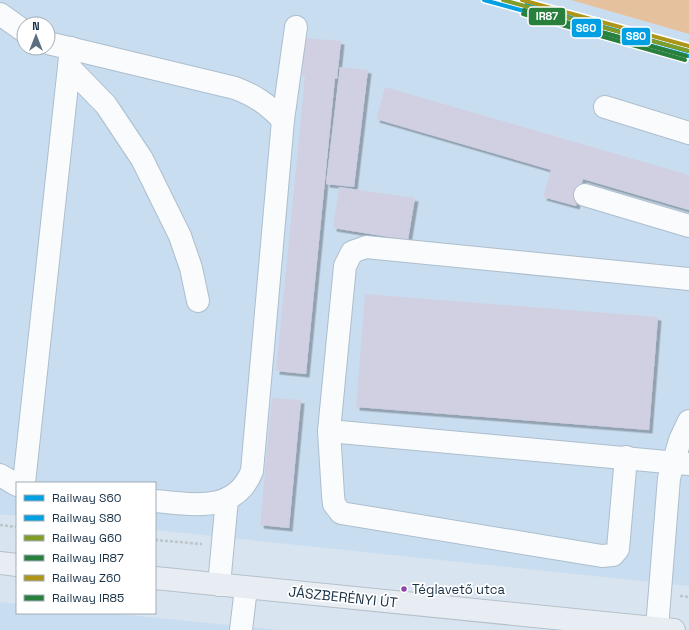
<svg xmlns="http://www.w3.org/2000/svg" width="689" height="630" font-family="'Space Grotesk',sans-serif">
<defs>
<filter id="shadow"><feDropShadow dx="3.5" dy="3.5" stdDeviation="0" flood-color="#0004"/></filter>
</defs>
<rect width="100%" height="100%" fill="#d8e4f0"/>
<g fill="#c9ddf0" fill-rule="evenodd">
<path d="M0,0H571L689,34V586L155,530V483H17V516L0,514ZM24,24H48V48H24Z"/>
<path d="M0,602L17,604V613H108L279,630H0Z"/>
</g>
<path fill="#e5c29d" d="M571,0H689V34Z"/>
<g fill="#d1d0e3" filter="url(#shadow)">
<path d="M305,38L341,41L337,79L335,78L306,374L276,371L305,76L302,75Z"/>
<path d="M340,67L368,70L354,187L326,184Z"/>
<path d="M385,87L689,175V210L583,179L576,206L543,197L551,170L376,119Z"/>
<path d="M339,187L415,198L408,240L333,228Z"/>
<path d="M365,294L658,317L649,430L356,407Z"/>
<path d="M272,398L301,400L289,528L260,525Z"/>
</g>
<g fill="none" stroke-linecap="round" stroke-linejoin="round">
<g stroke="#adbecd" stroke-width="24">
<g id="minor">
<path d="M0,14L24,31"/>
<path d="M48,43L235,88C256,96 267,104 283,120"/>
<path d="M69,67L106,105L142,159L180,236L191,268L198,301"/>
<path d="M605,107L689,133"/>
<path d="M585,195L689,226"/>
<path d="M329,431L689,464"/>
<path d="M626,457L618,549L613,555L602,556L341,513L334,504L333,495L329,431L345,266L352,252L366,247L689,279"/>
<path d="M0,475L17,485"/>
<path d="M24,483L71,48"/>
<path d="M155,501C192,504 235,514 252,471L283,120L296,27"/>
<path d="M219,585L227,499"/>
<path d="M657,628L669,478L680,440L689,421"/>
<path d="M241,630L246,588"/>
</g>
</g>
<g stroke="#b5c0c9" stroke-width="24">
<g id="major">
<path d="M0,563L17,565"/>
<path d="M155,578L674,630"/>
</g>
</g>
<g stroke="#bdc4ca" stroke-width="2.5" stroke-dasharray="3 2" stroke-linecap="butt">
<path d="M0,525L17,527"/>
<path d="M155,540L202,544"/>
<path d="M680,596L689,597"/>
</g>
<use href="#minor" stroke="#f9fbfd" stroke-width="22"/>
<use href="#major" stroke="#e7edf3" stroke-width="22"/>
<g stroke="#fff" stroke-width="7">
<path id="rail-1" d="M484,0L689,56"/>
</g>
<g stroke="#fff" stroke-width="7">
<path id="rail-2" d="M526,5L688,51"/>
</g>
<g stroke="#fff" stroke-width="7">
<path id="rail-3" d="M503,0L689,51"/>
</g>
<g stroke="#fff" stroke-width="7">
<path id="rail-4" d="M524,10L686,56"/>
</g>
<g stroke="#fff" stroke-width="7">
<path id="rail-5" d="M522,0L689,46"/>
</g>
<g stroke="#fff" stroke-width="7">
<path id="rail-6" d="M523,14L685,60"/>
</g>
<use href="#rail-1" stroke="#00a0e3" stroke-width="4"/>
<use href="#rail-2" stroke="#00a0e3" stroke-width="4"/>
<use href="#rail-3" stroke="#829c2a" stroke-width="4"/>
<use href="#rail-4" stroke="#29803c" stroke-width="4"/>
<use href="#rail-5" stroke="#ad9518" stroke-width="4"/>
<use href="#rail-6" stroke="#29803c" stroke-width="4"/>
</g>
<circle fill="#8e44ad" stroke="#fff" stroke-width="1.5" cx="404" cy="589" r="3.5"/>
<g text-anchor="middle" dominant-baseline="central" stroke-width="3.5" stroke-linejoin="round" paint-order="stroke">
<g font-size="13" fill="#173045" stroke="#fff" text-anchor="start">
<text x="412" y="589">Téglavető utca</text>
</g>
<g font-size="14" fill="#173045" stroke="#fff">
<text transform="translate(343 597) rotate(6)">JÁSZBERÉNYI ÚT</text>
</g>
</g>
<g stroke="#fff" stroke-width="1.5">
<rect x="528" y="7" width="38" height="19" rx="4" fill="#29803c"/>
<rect x="571" y="18" width="31" height="20" rx="4" fill="#00a0e3"/>
<rect x="621" y="27" width="30" height="19" rx="4" fill="#00a0e3"/>
</g>
<g font-size="11" text-anchor="middle" font-weight="bold" fill="#fff">
<text x="547" y="20">IR87</text>
<text x="586" y="32">S60</text>
<text x="636" y="40">S80</text>
</g>
<rect x="16" y="482" width="140" height="132" fill="#ffffff" stroke="#a2acb5"/>
<rect x="24" y="495" width="20" height="6" fill="#00a0e3" stroke="#a2acb5"/>
<text x="52" y="502" font-size="12" fill="#173045">Railway S60</text>
<rect x="24" y="515" width="20" height="6" fill="#00a0e3" stroke="#a2acb5"/>
<text x="52" y="522" font-size="12" fill="#173045">Railway S80</text>
<rect x="24" y="535" width="20" height="6" fill="#829c2a" stroke="#a2acb5"/>
<text x="52" y="542" font-size="12" fill="#173045">Railway G60</text>
<rect x="24" y="555" width="20" height="6" fill="#29803c" stroke="#a2acb5"/>
<text x="52" y="562" font-size="12" fill="#173045">Railway IR87</text>
<rect x="24" y="575" width="20" height="6" fill="#ad9518" stroke="#a2acb5"/>
<text x="52" y="582" font-size="12" fill="#173045">Railway Z60</text>
<rect x="24" y="595" width="20" height="6" fill="#29803c" stroke="#a2acb5"/>
<text x="52" y="602" font-size="12" fill="#173045">Railway IR85</text>
<g transform="translate(36 36)"><circle r="19" fill="#ffffff" stroke="#a2acb5"/>
<path d="M0-3L7 15L0 10L-7 15Z" fill="#5b6f81"/>
<text y="-6" font-size="11" font-weight="bold" text-anchor="middle" fill="#173045">N</text>
</g>
</svg>
